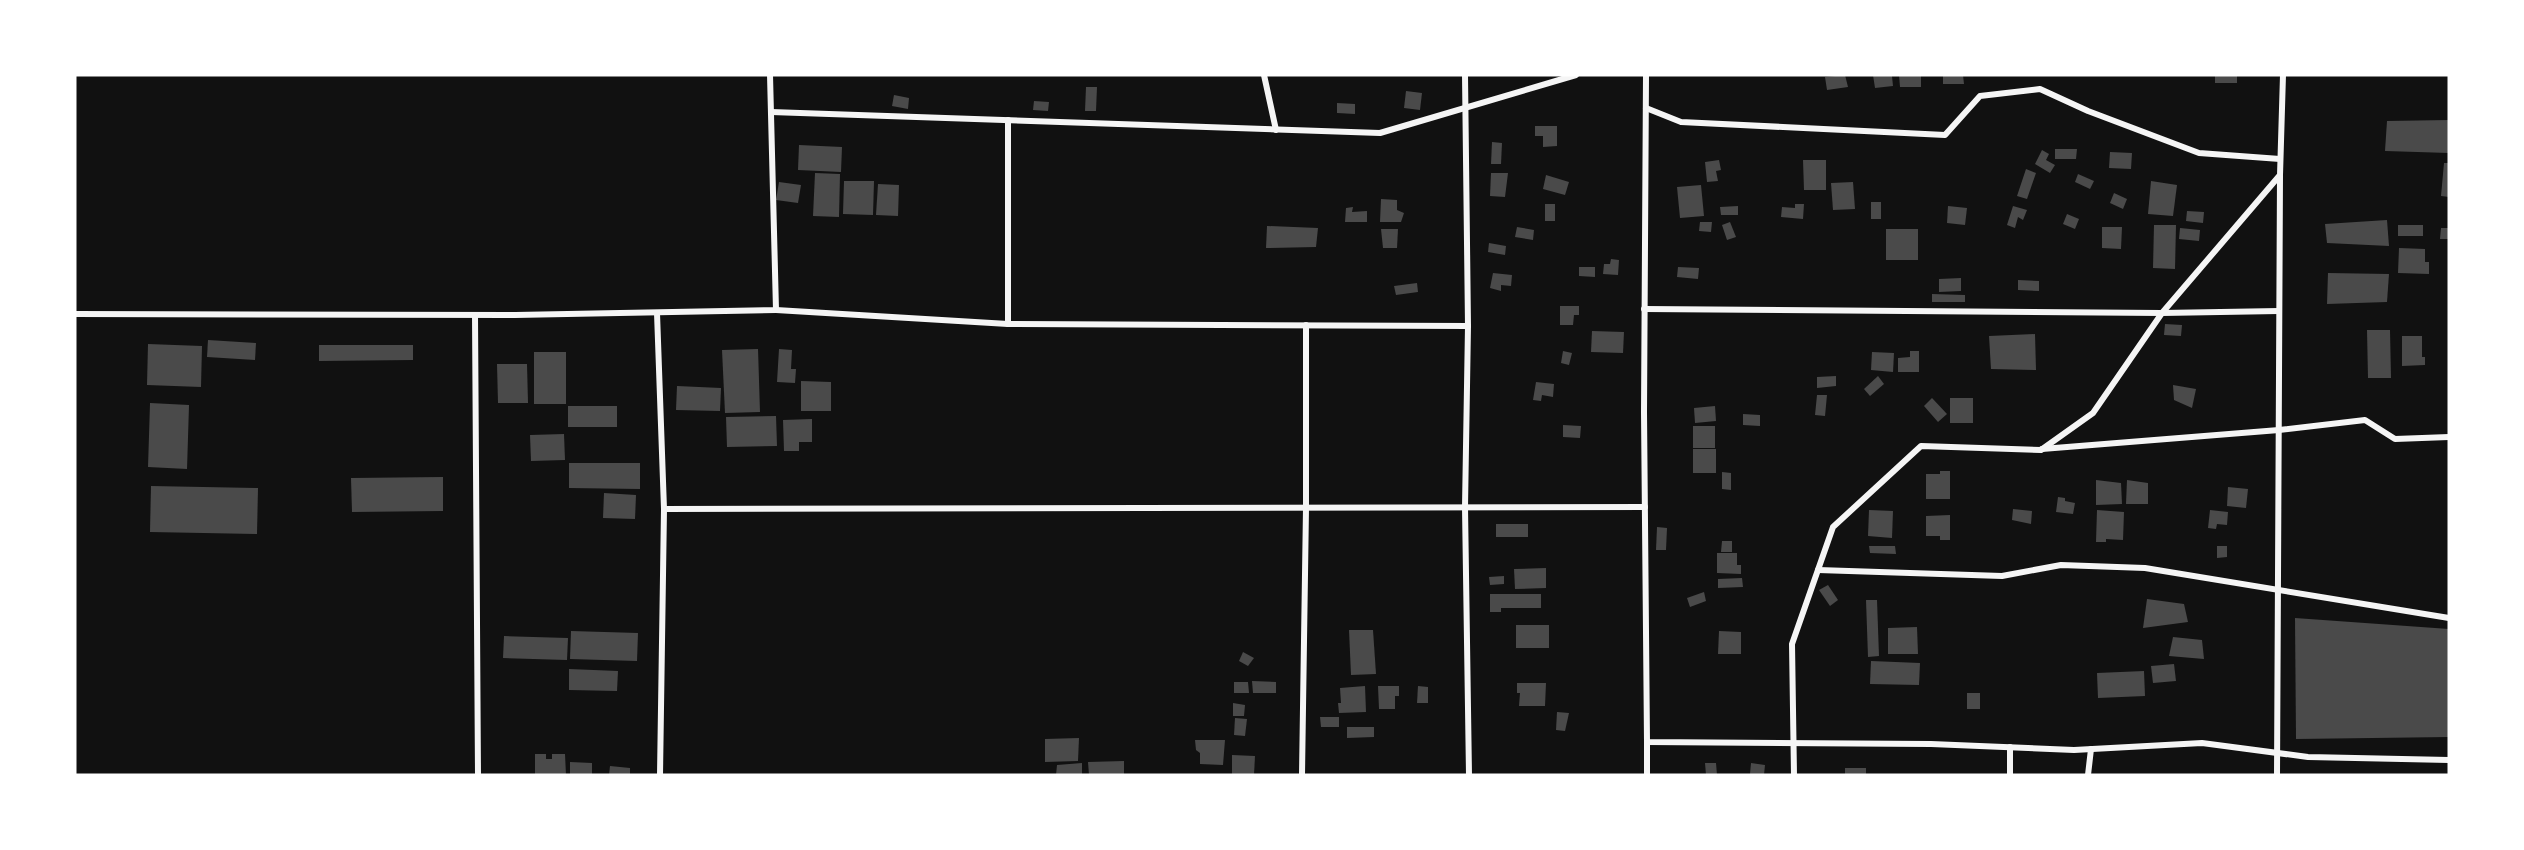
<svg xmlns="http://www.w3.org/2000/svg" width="2524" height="850" font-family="Quicksand,sans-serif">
<rect width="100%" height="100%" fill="#111"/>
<g fill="#4a4a4a">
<path d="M1845,75L1848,87L1827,90L1825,77Z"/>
<path d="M1873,75L1892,76L1893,86L1875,88Z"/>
<path d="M1899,75H1921V87H1900Z"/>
<path d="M1943,75H1963L1964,84H1943Z"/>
<rect x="2215" y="75" width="22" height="8"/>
<path d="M1086,87H1097L1096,111H1085Z"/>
<path d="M1406,91L1422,93L1420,110L1404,108Z"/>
<path d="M894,95L909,98L908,109L892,106Z"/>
<path d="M1034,101L1049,102L1048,111L1033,110Z"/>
<path d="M1337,103L1355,104V114L1337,113Z"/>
<path d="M2449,120V153L2385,151L2387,121Z"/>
<path d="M1535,126H1557V146L1543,147V136H1535Z"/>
<path d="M1492,142L1502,143L1501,164H1491Z"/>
<path d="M799,145L842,147L841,172L798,170Z"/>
<path d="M2055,149H2077L2076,159H2055Z"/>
<path d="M2042,150L2049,154L2046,160L2055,165L2050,173L2035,164Z"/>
<path d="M2110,152L2132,153L2131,169L2109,168Z"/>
<path d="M1719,160L1721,170L1716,171L1718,181L1707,182L1705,162Z"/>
<path d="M1803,160H1826V190H1804Z"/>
<path d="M2444,163H2449V197L2441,196Z"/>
<path d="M2026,169L2036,173L2027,199L2017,196Z"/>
<path d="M815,173L840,174L839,217L813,216Z"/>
<path d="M1491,173H1508L1505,197L1490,196Z"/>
<path d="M2078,174L2094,181L2090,189L2075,182Z"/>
<path d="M1546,175L1569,182L1565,195L1543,189Z"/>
<path d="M844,181H874L873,215L843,214Z"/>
<path d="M2151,181L2177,185L2173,216L2148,214Z"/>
<path d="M779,182L801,185L798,203L776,200Z"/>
<path d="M1853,182L1855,209L1833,210L1831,183Z"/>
<path d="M878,184L899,185L898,216L876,215Z"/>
<path d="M1701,185L1704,216L1680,218L1677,187Z"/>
<path d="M2114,193L2127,199L2123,209L2110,203Z"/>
<path d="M1381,199L1397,200V210L1404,213L1401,222H1380Z"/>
<rect x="1871" y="202" width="10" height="17"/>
<rect x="1545" y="204" width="10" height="17"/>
<path d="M1795,204H1804L1803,219L1781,217L1782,207L1795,208Z"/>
<path d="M1738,206V215H1721L1720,207Z"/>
<path d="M1948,206L1967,208L1965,225L1947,223Z"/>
<path d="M2013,206L2027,210L2023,220L2018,217L2015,228L2007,225Z"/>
<path d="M1353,207L1352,212L1367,211V222H1345L1346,208Z"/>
<path d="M2187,211L2204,212L2203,223L2186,221Z"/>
<path d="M2067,214L2079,219L2075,229L2063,224Z"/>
<path d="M2387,220L2389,246L2327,243L2325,224Z"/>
<path d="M1700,222H1712L1711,232L1699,231Z"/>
<path d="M1730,222L1736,237L1727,240L1722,225Z"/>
<path d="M2154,225H2176L2175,269L2153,268Z"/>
<rect x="2398" y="225" width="25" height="11"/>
<path d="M1267,226L1318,228L1316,247L1266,248Z"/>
<path d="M1517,227L1534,230L1533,240L1515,237Z"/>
<path d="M2102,227H2122L2121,249L2102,248Z"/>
<path d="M2180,228L2200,230L2199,241L2179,239Z"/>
<path d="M2441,228H2449V239H2440Z"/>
<path d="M1381,229H1398L1397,248H1383Z"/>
<rect x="1886" y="229" width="32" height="31"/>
<path d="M1489,243L1506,246L1505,255L1488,252Z"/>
<path d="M2399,248L2425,249V262H2429V274L2398,273Z"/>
<path d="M1611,259L1619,260L1618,275L1603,274L1604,264H1610Z"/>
<path d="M1579,267H1595V277L1579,276Z"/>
<path d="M1678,267L1699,268L1698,279L1677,277Z"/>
<path d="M1493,273L1512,275L1511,286L1501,285V291L1490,288Z"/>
<path d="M2328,273L2389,274L2387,302L2327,304Z"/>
<path d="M1961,278V291L1939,292V279Z"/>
<path d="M2018,280L2039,281V291L2018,290Z"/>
<path d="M1417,283L1418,292L1396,295L1394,286Z"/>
<path d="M1932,294L1965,295V302H1932Z"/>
<path d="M1560,306H1579V315H1574L1573,325H1560Z"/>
<path d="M2165,324L2182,325L2181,336L2164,335Z"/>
<path d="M2367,330H2390L2391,378H2368Z"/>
<path d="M1592,331L1624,332L1623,353L1591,352Z"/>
<path d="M2035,334L2036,370L1991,369L1989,336Z"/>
<path d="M2402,336H2422V357H2425V365L2402,366Z"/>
<path d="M208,340L256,343L255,360L207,357Z"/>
<path d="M148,344L202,346L201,387L147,385Z"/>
<path d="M319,345H413V360L319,361Z"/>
<path d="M758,349L760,412L725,413L722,350Z"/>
<path d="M779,349L792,350L791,369H796L795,383L777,382Z"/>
<path d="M1563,351L1572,353L1569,365L1561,363Z"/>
<path d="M1910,351H1919V372H1898V358L1910,357Z"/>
<rect x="534" y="352" width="32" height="52"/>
<path d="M1872,352L1894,353L1893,372L1871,370Z"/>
<path d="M497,364H527L528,403H498Z"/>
<path d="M1836,376V386L1817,388V377Z"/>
<path d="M1878,376L1884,384L1870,396L1864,389Z"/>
<path d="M801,381L831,382V411H801Z"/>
<path d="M1536,382L1554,384L1553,397L1542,395L1541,401L1533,400Z"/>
<path d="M2173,385L2196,389L2192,408L2174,400Z"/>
<path d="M677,386L721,388L720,411L676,410Z"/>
<path d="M1817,395H1827L1825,416L1815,415Z"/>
<path d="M1932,398L1947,414L1938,422L1924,406Z"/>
<rect x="1950" y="398" width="23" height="25"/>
<path d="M150,403L189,405L187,469L148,467Z"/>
<rect x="568" y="406" width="49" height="21"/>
<path d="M1715,406L1716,421L1695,423L1694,408Z"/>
<path d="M1743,414L1760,415V426L1743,425Z"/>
<path d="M776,416L777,446L727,447L726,417Z"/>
<path d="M812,419V442H799V451H784L783,420Z"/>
<path d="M1563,425L1581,426L1580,438L1563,437Z"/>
<rect x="1693" y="426" width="22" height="22"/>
<path d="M564,434L565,460L531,461L530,435Z"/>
<rect x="1693" y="449" width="23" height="24"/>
<path d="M569,463H640V489L569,488Z"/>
<path d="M1940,471H1950V499H1926V474H1940Z"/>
<path d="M1722,472L1731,473V490L1722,489Z"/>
<path d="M443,477V511L352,512L351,478Z"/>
<path d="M2096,480L2121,483L2122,504L2096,505Z"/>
<path d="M2127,480L2148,483V504H2126Z"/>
<path d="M151,486L258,488L257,534L150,532Z"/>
<path d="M2228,487L2248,489L2246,508L2227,506Z"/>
<path d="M604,493L636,495L635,519L603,518Z"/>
<path d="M2058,497L2065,498V501L2075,503L2073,514L2056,512Z"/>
<path d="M2013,509L2032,511L2031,524L2012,520Z"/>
<path d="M1869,510L1893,511L1892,538L1868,536Z"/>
<path d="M2097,510L2124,512L2123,540L2106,539V542H2096Z"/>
<path d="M2210,510L2228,512L2227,525L2217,524L2216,529L2208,528Z"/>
<path d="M1950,515V540H1940V536H1926V516Z"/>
<rect x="1496" y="524" width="32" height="13"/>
<path d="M1657,527L1667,528L1666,550H1656Z"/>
<path d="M1722,541H1732V552H1721Z"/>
<path d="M1869,546H1895L1896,554L1870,553Z"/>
<path d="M2217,546H2227V557L2217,558Z"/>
<path d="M1717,553H1737V565H1741V574L1717,573Z"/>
<path d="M1546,568V588L1515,589L1514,569Z"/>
<path d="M1504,576V584L1490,585L1489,577Z"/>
<path d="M1742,578L1743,587L1718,588V579Z"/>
<path d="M1828,585L1838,600L1830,606L1819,590Z"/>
<path d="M1704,592L1706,601L1690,607L1687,598Z"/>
<path d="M1490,594H1541V608H1501V612H1490Z"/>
<path d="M2147,599L2184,604L2188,622L2143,628Z"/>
<path d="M1866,600H1877L1879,656L1868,657Z"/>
<path d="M2295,618L2449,629V737L2296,739Z"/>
<rect x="1516" y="625" width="33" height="23"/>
<path d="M1917,627L1918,654H1888V628Z"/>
<path d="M1349,630H1373L1376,674L1351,675Z"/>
<path d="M571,631L638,633L637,661L570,659Z"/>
<path d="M1719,631L1741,632V654H1718Z"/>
<path d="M504,636L568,638L567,660L503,658Z"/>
<path d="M2173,637L2202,640L2204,659L2169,656Z"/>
<path d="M1243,652L1254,658L1248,666L1239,661Z"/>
<path d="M1871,661L1920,663L1919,685L1870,684Z"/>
<path d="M2174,664L2176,681L2153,683L2151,666Z"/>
<path d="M569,669L618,671L617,691L569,690Z"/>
<path d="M2144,671L2145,696L2098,698L2097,673Z"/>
<path d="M1252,681L1276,682V693H1253Z"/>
<path d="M1234,682H1248L1249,693H1234Z"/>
<path d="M1517,683H1546L1545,706H1519L1520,693H1517Z"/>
<path d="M1365,686L1366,712L1339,713L1338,703H1341L1340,688Z"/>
<path d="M1378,686H1399V696H1395V709H1379Z"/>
<path d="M1418,686L1428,687V703H1417Z"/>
<rect x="1967" y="693" width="13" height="16"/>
<path d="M1233,703L1245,705L1244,716H1233Z"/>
<path d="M1557,712L1569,713L1565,731L1556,730Z"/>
<path d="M1320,717H1339V727H1321Z"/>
<path d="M1235,718L1247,719L1245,736L1234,735Z"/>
<path d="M1347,727H1374V737L1347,738Z"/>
<path d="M1079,738L1078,761L1045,762V739Z"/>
<path d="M1195,740H1225L1223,765L1200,764V753L1196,750Z"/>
<path d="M535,754H546V759H552V754H565L566,775H535Z"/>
<path d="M1232,755L1255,756L1254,775H1232Z"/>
<path d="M1124,761V775H1089L1088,762Z"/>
<path d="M570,762L592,763V775H570Z"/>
<path d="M1082,763V775H1056L1057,765Z"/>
<path d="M1705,763H1716L1717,775H1706Z"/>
<path d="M1751,763L1765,765L1764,775L1750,774Z"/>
<path d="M610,766L630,768V775H609Z"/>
<rect x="1845" y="768" width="21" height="7"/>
</g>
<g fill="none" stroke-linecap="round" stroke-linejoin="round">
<g stroke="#f5f5f5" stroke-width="6">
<path d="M1264,75L1276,130"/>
<path d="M1465,75L1468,326"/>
<path d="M1646,75L1644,412L1647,742L1931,744L2074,750L2202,743L2308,757L2449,760"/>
<path d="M1646,108L1681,122L1945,135L1980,96L2040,89L2088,111L2199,153L2280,159"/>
<path d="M771,112L1380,133L1576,75"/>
<path d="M1644,309L2162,313L2279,311"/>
<path d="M776,310L1008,324L1468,326L1465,507L1469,775"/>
<path d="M657,313L664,509L660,775"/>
<path d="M75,314L515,315L776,310L770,75"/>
<path d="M475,315L478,775"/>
<path d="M1008,324V120"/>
<path d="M2042,449L2279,430L2365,420L2395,439L2449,437"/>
<path d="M664,509L1645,507"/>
<path d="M1818,570L2002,576L2061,565L2145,568L2449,618"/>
<path d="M1302,775L1306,508V325"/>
<path d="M1647,775V742"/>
<path d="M1794,775L1792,644L1833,527L1921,446L2041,450L2093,413L2162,313L2280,175L2283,75"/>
<path d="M2010,775V747"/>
<path d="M2088,775L2091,749"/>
<path d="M2277,775L2280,176"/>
</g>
</g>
<rect width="2524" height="850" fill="none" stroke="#ffffff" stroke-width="153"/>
</svg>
